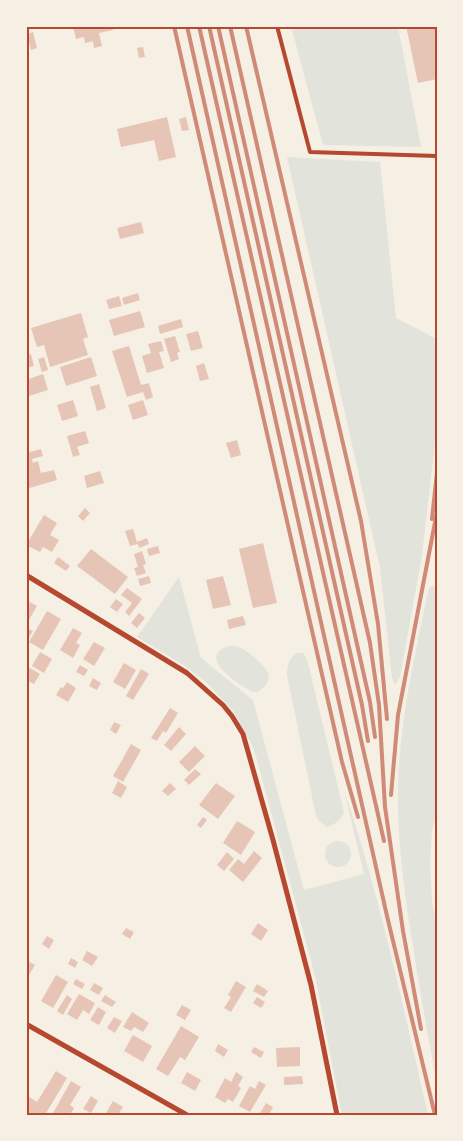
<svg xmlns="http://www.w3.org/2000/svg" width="463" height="1141" font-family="Georgia,serif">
<rect width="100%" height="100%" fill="#f6efe4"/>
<g fill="#e2e4dc">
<path d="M291,26H398L421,147L323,145Z"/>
<path d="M287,157L380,162L396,318L437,339V427L422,555L400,677L395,685L392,678L380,568Z"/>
<path d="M179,577L201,658L253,700L304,890L364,874L344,790C380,896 403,1006 428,1115H342L315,976L254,749L234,712L208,684L185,666L137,637Z"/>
<path d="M432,585L436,588L437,606V812L432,831L430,864L432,901L437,927V1084C427,1032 418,980 410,928C403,881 397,836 398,789C399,722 415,656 428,591Z"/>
<path d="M229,646C232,646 237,646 241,648C248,651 269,669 269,676C269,683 263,688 258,692H252C238,683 195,658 229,646Z"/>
<path d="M296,653H303L307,659L344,812C341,821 335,824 327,827L319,821L316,816L287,675C287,666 288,660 296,653Z"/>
<circle cx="338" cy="854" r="13"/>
</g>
<g fill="#e6c5b7">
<path d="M73,26H112L113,30L99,33L102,46L94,48L93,41L85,43L84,37L76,39Z"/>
<path d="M406,26H437V79L418,83Z"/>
<path d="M33,32L37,48L31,50L27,34Z"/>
<path d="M143,47L145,57L139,58L137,48Z"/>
<path d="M167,117L176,157L159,161L154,140L121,147L117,129Z"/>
<path d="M186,117L189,130L182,131L179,119Z"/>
<path d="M141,222L144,233L120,239L117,228Z"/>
<path d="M138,293L140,300L124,305L122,298Z"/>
<path d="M119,296L122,306L109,309L106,300Z"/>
<path d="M140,311L145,327L114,336L109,320Z"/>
<path d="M81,313L88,337L83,339L88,355L50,367L44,345L37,347L31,328Z"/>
<path d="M181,319L183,327L160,334L158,326Z"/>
<path d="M198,331L203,348L191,351L186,334Z"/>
<path d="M175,336L180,352L177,353L179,359L171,362L164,339Z"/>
<path d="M161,341L164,351L159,352L164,368L147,373L142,356L151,353L148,344Z"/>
<path d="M129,346L141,385L149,383L153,397L146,400L143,392L127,397L112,351Z"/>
<path d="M31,354L34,366L26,368V356Z"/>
<path d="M44,357L48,370L42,372L38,359Z"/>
<path d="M91,357L97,376L66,386L60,367Z"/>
<path d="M204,363L209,379L200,381L196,366Z"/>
<path d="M43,374L48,390L29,396L26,388V380Z"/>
<path d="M99,384L106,408L97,411L90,387Z"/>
<path d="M73,400L78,416L62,421L57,405Z"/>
<path d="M143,400L148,415L133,420L128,405Z"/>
<path d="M85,431L89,443L77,447L80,455L73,457L67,436Z"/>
<path d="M237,440L241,455L231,458L226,443Z"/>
<path d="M41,449L43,456L32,459L33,463L38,461L41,473L54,470L57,480L26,489V478L29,477L26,465V453Z"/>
<path d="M100,471L104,483L87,488L84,476Z"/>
<path d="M85,508L90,513L83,521L78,516Z"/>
<path d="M44,515L57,523L50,535L59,540L52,552L43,547L40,552L26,545Z"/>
<path d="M133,529L137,542L147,538L149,544L139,548L138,544L130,546L125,531Z"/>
<path d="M263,543L277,603L253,608L239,549Z"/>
<path d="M158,546L160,553L149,556L147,549Z"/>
<path d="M91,549L128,577L115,594L77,566Z"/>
<path d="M142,551L146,564L143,565L146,573L137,576L134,568L138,567L134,554Z"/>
<path d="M58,557L70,566L66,571L54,563Z"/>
<path d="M149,576L151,583L140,586L138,579Z"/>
<path d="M223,576L231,605L213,609L206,580Z"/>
<path d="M127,588L142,599L129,616L125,612L132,603L121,595Z"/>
<path d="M116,599L123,604L117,612L110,607Z"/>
<path d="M26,600L37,606L26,625Z"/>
<path d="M47,611L61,619L43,650L29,642Z"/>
<path d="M139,613L145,618L137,628L131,623Z"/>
<path d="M243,616L246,625L229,629L227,620Z"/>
<path d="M27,628L33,631L26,643V630Z"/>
<path d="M73,628L82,633L76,643L80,645L73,658L60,650Z"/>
<path d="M94,642L105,648L94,666L83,659Z"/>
<path d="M40,652L52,659L44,673L32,666Z"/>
<path d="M124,663L136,670L125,689L113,682Z"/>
<path d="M80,665L88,670L84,676L76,672Z"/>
<path d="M28,667L40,674L34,684L26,680Z"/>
<path d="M141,669L149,674L133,700L126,696Z"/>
<path d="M93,678L101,683L97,690L89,686Z"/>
<path d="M67,682L76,688L68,702L56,695L61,687L63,688Z"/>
<path d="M170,708L178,713L166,733L163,731L157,741L151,738Z"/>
<path d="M114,722L121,725L116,734L110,730Z"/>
<path d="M179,727L186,734L171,751L164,745Z"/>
<path d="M131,744L141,750L123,782L113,776Z"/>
<path d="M195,746L205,756L189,772L179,762Z"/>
<path d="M195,769L201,774L189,785L184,780Z"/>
<path d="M118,781L127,787L121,798L112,793Z"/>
<path d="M170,783L176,789L168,796L162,791Z"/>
<path d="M216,783L235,796L218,819L199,805Z"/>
<path d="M203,817L207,820L201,828L197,825Z"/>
<path d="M237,821L255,832L241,855L223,843Z"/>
<path d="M254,851L262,858L243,882L229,870L238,859L244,864Z"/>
<path d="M227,852L234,859L224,871L217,865Z"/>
<path d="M258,923L268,930L261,941L251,934Z"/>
<path d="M126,928L134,932L130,939L122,934Z"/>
<path d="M47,936L54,940L49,949L42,944Z"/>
<path d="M87,951L98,957L92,966L82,960Z"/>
<path d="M71,958L78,962L75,968L68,964Z"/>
<path d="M26,960L35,965L26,980Z"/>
<path d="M56,975L68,982L53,1008L41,1001Z"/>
<path d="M76,979L85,984L82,989L73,984Z"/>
<path d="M236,981L246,987L231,1012L224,1008L231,997L228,995Z"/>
<path d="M94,983L103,988L99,995L90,990Z"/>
<path d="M257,984L268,991L264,997L253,991Z"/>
<path d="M79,994L95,1003L89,1014L83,1010L77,1020L67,1014Z"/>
<path d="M67,995L72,999L63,1015L57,1011Z"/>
<path d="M105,995L116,1002L112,1007L101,1001Z"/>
<path d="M257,997L265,1002L261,1008L253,1003Z"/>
<path d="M182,1005L191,1010L185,1020L176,1015Z"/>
<path d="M98,1007L106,1012L99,1025L90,1020Z"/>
<path d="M132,1012L149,1023L143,1032L134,1027L131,1031L123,1027Z"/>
<path d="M114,1017L122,1021L115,1033L107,1028Z"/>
<path d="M181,1026L199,1037L185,1060L180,1057L168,1076L156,1069Z"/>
<path d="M133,1035L152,1046L143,1062L124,1051Z"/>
<path d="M218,1044L228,1050L224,1057L215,1051Z"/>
<path d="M254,1047L264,1052L261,1058L251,1052Z"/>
<path d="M300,1047V1066L277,1067L276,1048Z"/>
<path d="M56,1071L67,1078L45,1115H26V1095L37,1102Z"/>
<path d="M187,1072L201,1080L195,1091L181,1083Z"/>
<path d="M236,1072L243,1077L238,1086L241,1088L233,1102L228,1099L225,1103L215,1097L225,1078L231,1082Z"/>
<path d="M302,1076L303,1084L284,1085V1077Z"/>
<path d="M71,1081L81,1087L70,1105L74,1108L70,1115H55L53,1113Z"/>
<path d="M259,1081L266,1085L250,1112L239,1106L250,1086L255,1089Z"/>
<path d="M91,1096L98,1101L91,1113L83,1109Z"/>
<path d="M113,1101L123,1107L118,1115H105Z"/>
<path d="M266,1103L273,1107L269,1115H259Z"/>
</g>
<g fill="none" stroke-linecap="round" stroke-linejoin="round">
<path stroke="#b5482f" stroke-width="4" d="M277,26L310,152L437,156"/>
<g stroke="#b5482f" stroke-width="5">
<path d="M26,575L187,673L223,705L232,716L243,734L273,840L311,985L337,1115"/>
<path d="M26,1024L187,1115"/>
</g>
<g stroke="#cf8b77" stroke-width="4">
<path d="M174,26L342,762L358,817"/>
<path d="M187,26L387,916L435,1115"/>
<path d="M199,26L384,841"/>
<path d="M209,26L362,705L368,741"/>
<path d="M218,26L370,702L375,737"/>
<path d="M230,26L370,643L379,705L385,807L403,931L421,1029"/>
<path d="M246,26L361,521L378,624L387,719"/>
<path d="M432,519L437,472"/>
<path d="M391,795L398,715L437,512"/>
</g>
</g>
<rect width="463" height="1141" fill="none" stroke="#f6efe4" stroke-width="55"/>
<rect x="28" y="28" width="408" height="1086" fill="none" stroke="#b5482f" stroke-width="2"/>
</svg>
